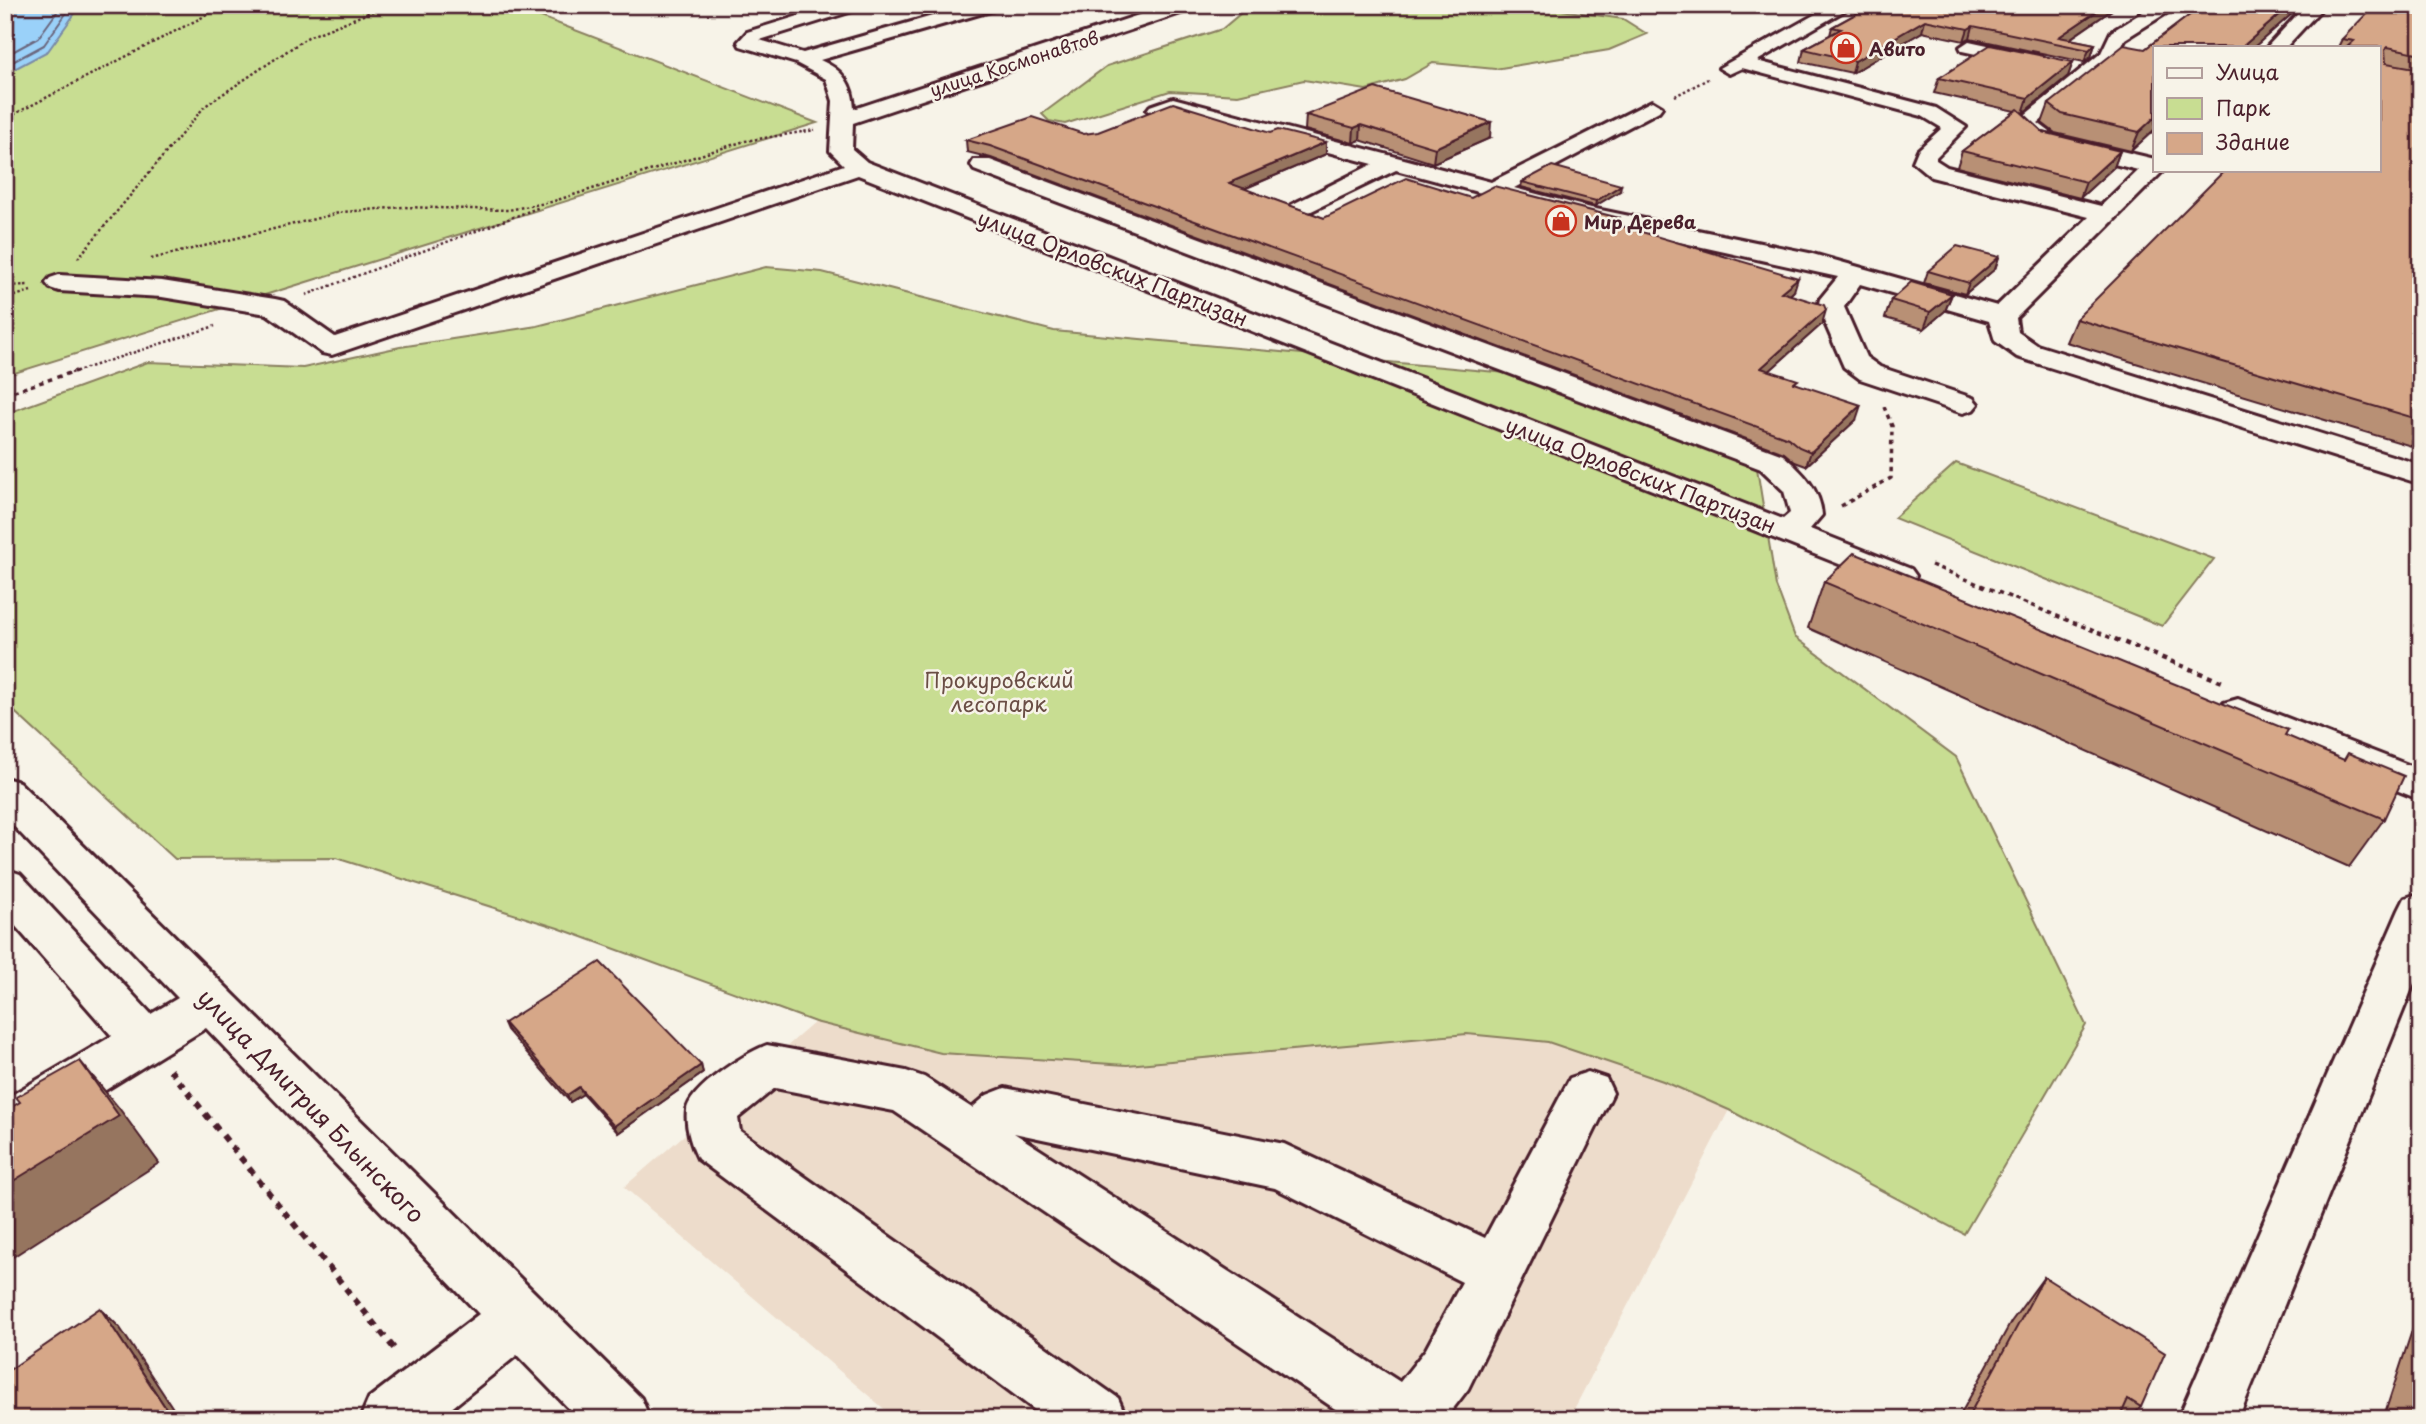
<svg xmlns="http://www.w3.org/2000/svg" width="2426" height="1424" font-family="'Playpen Sans',sans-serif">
<rect width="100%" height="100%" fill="#f7f3e8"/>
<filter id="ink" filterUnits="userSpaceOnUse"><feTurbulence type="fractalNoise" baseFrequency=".0143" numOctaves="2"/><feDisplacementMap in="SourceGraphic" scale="14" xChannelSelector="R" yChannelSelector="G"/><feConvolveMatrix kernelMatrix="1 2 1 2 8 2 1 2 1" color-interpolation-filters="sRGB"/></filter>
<g filter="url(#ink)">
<path fill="#eddccb" d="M815,1022L941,1053L1127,1065L1467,1034L1548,1042L1663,1081L1729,1110L1569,1419H896L624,1187Z"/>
<g fill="#c8dd92" stroke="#897e5e" stroke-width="2">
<path d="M5,5H510L817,123L5,376Z"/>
<path d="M1256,5H1527L1623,19L1647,34L1609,50L1495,69L1433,63L1405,79L1366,90L1304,80L1238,95L1170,91L1065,124L1049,121L1042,114L1107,66L1222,29L1247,8Z"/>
<path d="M766,267L822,272L1054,331L1507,373L1756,462L1776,586L1795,637L1956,757L2086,1025L1964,1234L1729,1110L1663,1081L1548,1042L1467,1034L1127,1065L941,1053L815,1022L558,928L336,858L175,859L5,703V414L148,362L303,368L400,347L537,326Z"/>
<path d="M1956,463L2214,559L2162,626L1894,518Z"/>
</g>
<path fill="#9ad1f9" stroke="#7a8aa7" stroke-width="2" d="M5,5H81L48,51L5,74Z"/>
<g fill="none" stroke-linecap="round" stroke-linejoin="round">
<g stroke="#6a667d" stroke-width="2">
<path d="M5,56L38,38L62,5"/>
<path d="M5,66L44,45L72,5"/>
</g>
<g stroke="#4a1f2b" stroke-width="6">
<g id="minor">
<path d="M834,5H862L859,9L760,40L803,53L971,5H1000L997,9L820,60C843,70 853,84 854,109L1169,5H1196L1193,9L853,123L852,149L867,162L1783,519L1790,513L1784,491L1761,469L974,170L971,165L974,160H990L1783,455C1802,472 1820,489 1822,515L1810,529L1911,569L1916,576L1911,583L1899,586L1887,583L858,175L332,355L322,353L267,314L162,297L59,291L50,288L46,283L50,278L59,275L162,281L275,299L284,301L335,337L844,165L830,151L833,101L826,79L796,63L740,46L738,42L747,32Z"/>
<path d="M1832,5H1854L1757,61L1936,108L1966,127L1936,157V160L1947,167L2101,206L2138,170L2038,145L2015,123L2101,53L2111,32L2154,5H2169L2168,12L2125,39L2116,60L2038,123L2054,135L2155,159V170H2164L2016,318L2018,332L2037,345L2421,465V484L2017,357L1995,341L1989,321L1860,284L1844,307L1866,357L1880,367L1973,398L1978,404L1973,410L1963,413L1953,410L1860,379L1844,367L1818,307L1820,299L1838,277L1589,222L1396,170L1299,217L1291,215L1287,210L1291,205L1373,164L1174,111L1157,116L1147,110L1150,106L1173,98L1491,182L1652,101L1662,107L1659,111L1514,188L1591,208L1809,253L1997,306L2089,217L1931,177L1913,162L1918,150L1942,128L1922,116L1742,68L1729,74L1719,68Z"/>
<path d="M2306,5H2325L2286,47H2267Z"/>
<path d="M1969,41L2043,57L2046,61L2036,67L1962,51L1960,47Z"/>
<path d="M2238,699L2421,770V800L2224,721L2219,712L2224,703Z"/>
<path d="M5,778L19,782L641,1398L650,1419H579L517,1355L438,1419H360L369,1398L479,1314L206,1028L23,1141L5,1147V1099L112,1036L5,914V869L20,874L151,1014L178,998L5,817Z"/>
<path d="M2421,893V966L2238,1419H2178L2399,910L2405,898Z"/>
<path d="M767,1045L906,1071L924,1077L972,1108L987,1095L1005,1088L1284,1144L1485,1238L1570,1078L1588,1072L1606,1078L1613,1093L1468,1389L1445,1419H1350L894,1111L775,1088L738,1118L740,1131L1118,1398L1127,1419H1047L698,1159C691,1145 685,1126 687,1110C690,1088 747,1052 767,1045ZM1014,1133L1275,1188L1462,1282L1426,1349L1400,1382Z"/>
</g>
</g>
<g stroke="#4a1f2b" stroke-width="2.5" stroke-dasharray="2.5 2.5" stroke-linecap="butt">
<path d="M1675,96L1708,79"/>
<path d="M5,119L226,5"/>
<path d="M78,258L205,106L308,37L388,5"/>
<path d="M151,259L343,212L403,207L508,210L551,202L745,141L815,130"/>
<path d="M5,286L29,285"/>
<path d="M306,295L540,207"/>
<path d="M5,299L31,291"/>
<path d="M71,373L215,326"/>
</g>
<g stroke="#4a1f2b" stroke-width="3.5" stroke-dasharray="4.5 4.5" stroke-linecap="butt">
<path d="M5,394L76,371"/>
<path d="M1841,506L1891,478L1892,426L1884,407"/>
<path d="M1931,565L2119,641"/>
</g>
<path stroke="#4a1f2b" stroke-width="4.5" stroke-dasharray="5 5" stroke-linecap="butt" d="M2115,639L2225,683"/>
<path stroke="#4a1f2b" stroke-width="6" stroke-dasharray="7 7" stroke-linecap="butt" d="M170,1070L397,1352"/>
<use href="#minor" fill="#f7f3e8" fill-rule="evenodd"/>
</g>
<g fill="#b89075" stroke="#4a1f2b" stroke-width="2">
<path d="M1872,5H2119L2070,39L2095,44L2091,57L2084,62L1970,38L1964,41L1922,32L1852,73L1801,62L1804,49L1830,35L1832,27Z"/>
<path d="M2203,5H2302L2254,47H2155V129L2131,151L2055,133L2042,123L2049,104L2145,49Z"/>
<path d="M2421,5V449L2066,342L2076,319L2379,47H2338L2342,39Z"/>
<path d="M2073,62L2068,76L2023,113L2043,132L2120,151L2114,167L2080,198L1957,167L1962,151L2015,111L1934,93L1939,78Z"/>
<path d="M1306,115L1490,138L1433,163L1360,140L1353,143L1305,130Z"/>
<path d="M1270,133L1326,142V154L1244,189L1324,218L1471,198L1618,225L1794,291L1790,295L1822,324L1769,371L1797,384L1856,420L1806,466L1795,462L1784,453L991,158L967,152L966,140L1084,134Z"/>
<path d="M1522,182L1620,191L1595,206L1521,187Z"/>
<path d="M1999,257L1995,269L1965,294L1924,283L1928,271Z"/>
<path d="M1952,294L1945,311L1924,329L1885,318L1891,300Z"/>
<path d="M1824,582L2285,735L2384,819L2349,867L1808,628Z"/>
<path d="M504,1023L701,1065L703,1073L618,1133L583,1094L570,1102L507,1030Z"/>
<path d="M2044,1277L2141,1407L2130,1419H1958L2011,1322Z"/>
<path d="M2421,1285V1419H2383L2421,1303L2416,1300Z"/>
</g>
<g fill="#96755f" stroke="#4a1f2b" stroke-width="2">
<path d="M2106,5H2119L2062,44L2059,37Z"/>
<path d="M2291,5H2302L2254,47H2242Z"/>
<path d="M1925,20L1922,32L1852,73L1855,61Z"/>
<path d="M1973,26L1970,38L1964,41L1968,29Z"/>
<path d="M2095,44L2091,57L2084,62L2089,50Z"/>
<path d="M2073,62L2068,76L2023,113L2028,98Z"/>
<path d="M2155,117V129L2131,151L2139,132Z"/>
<path d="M1491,122L1490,138L1433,163L1435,148Z"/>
<path d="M1361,125L1360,140L1353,143L1354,128Z"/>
<path d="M1326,142V154L1229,195V183Z"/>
<path d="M2120,151L2114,167L2080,198L2086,182Z"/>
<path d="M1621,185L1620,191L1595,206L1596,201Z"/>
<path d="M1619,218L1617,231L1611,223Z"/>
<path d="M1999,257L1995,269L1965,294L1969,283Z"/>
<path d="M1798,278L1794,291L1778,306L1781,292Z"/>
<path d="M1952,294L1945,311L1924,329L1930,312Z"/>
<path d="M1826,310L1822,324L1757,382L1761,368Z"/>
<path d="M1861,405L1856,420L1806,466L1811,452Z"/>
<path d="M80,1061L119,1108L159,1163L5,1262V1186Z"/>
<path d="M701,1065L703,1073L618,1133L614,1126Z"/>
<path d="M579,1087L583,1094L570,1102L567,1095Z"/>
<path d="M100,1308L120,1328L180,1419H173Z"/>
</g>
<g fill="#d6a788" stroke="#4a1f2b" stroke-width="2">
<path d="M1872,5H2106L2059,37L2095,44L2089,50L1973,26L1968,29L1925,20L1855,61L1804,49L1841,29L1832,27Z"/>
<path d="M2203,5H2291L2242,47H2155V117L2139,132L2062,114L2049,104L2124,45L2145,49Z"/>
<path d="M2375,5H2421V54L2388,47L2385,50L2386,63L2421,69V420L2076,319L2225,170H2379V47H2347L2354,41L2342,39Z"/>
<path d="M1990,45L2073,62L2028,98L1939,78Z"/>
<path d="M1375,88L1491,122L1435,148L1361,125L1354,128L1306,115Z"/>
<path d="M1173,103L1270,133L1278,130L1326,142L1229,183L1324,218L1406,178L1471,198L1494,186L1619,218L1611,223L1798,278L1781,292L1824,305L1826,310L1761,368L1798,380L1794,383L1861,405L1811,452L1799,447L1788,438L990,146L966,140L1032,117L1084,134L1098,132Z"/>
<path d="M2018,109L2043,132L2120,151L2086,182L1962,151Z"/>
<path d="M1552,166L1621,185L1596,201L1522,182Z"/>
<path d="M1957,246L1999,257L1969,283L1928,271Z"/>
<path d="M1911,282L1952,294L1930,312L1891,300Z"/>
<path d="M1854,553L2288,730L2285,735L2344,760L2348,753L2404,776L2384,819L1824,582Z"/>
<path d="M600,962L701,1065L614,1126L579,1087L567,1095L504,1023Z"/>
<path d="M80,1061L119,1116L5,1186V1111L20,1102L16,1097Z"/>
<path d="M2044,1277L2165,1353L2141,1407L2128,1399L2119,1419H1967Z"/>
<path d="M100,1308L173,1419H5V1373Z"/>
</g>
</g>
<defs>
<g id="shop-ring" transform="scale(1.575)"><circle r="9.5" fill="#f7f3e8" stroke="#c8321e" stroke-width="1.5"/><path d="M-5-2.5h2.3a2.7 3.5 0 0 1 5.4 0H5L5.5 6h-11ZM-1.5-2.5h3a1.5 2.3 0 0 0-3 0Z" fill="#c8321e"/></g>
</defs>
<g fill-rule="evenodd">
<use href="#shop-ring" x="1846" y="48"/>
<use href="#shop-ring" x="1561" y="221"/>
</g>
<g text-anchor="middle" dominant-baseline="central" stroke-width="5" stroke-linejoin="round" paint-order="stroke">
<g font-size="18" font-weight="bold" fill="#4a1f2b" stroke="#f7f3e8" text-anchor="start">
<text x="1869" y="48">Авито</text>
<text x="1584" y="221">Мир Дерева</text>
</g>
<g font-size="18" fill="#4a1f2b" stroke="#f7f3e8">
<text transform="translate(1014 63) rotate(-18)">улица Космонавтов</text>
</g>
<g font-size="21" fill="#4a1f2b" stroke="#f7f3e8">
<text transform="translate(1113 267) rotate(21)">улица Орловских Партизан</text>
<text transform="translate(1641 474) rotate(21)">улица Орловских Партизан</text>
</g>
<g font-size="21" fill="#6a4e45" stroke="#f7f3e8">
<text x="999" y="679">Прокуровский<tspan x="999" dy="24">лесопарк</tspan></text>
</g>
<g font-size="24" fill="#4a1f2b" stroke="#f7f3e8">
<text transform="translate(312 1105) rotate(46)">улица Дмитрия Блынского</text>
</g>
</g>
<rect width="2426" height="1424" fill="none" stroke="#f7f3e8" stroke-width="28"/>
<rect x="14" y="14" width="2398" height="1396" fill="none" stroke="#4a1f2b" stroke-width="2.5" filter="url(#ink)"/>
<rect x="2153" y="46" width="228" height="126" fill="#f7f3e8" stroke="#b29e9c" stroke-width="2"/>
<rect x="2167" y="68" width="35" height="10" fill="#f7f3e8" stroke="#b29e9c" stroke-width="2"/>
<text x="2216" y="80" font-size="21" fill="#4a1f2b">Улица</text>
<rect x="2167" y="98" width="35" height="21" fill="#c8dd92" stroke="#b29e9c" stroke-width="2"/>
<text x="2216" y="116" font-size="21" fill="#4a1f2b">Парк</text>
<rect x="2167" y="133" width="35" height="21" fill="#d6a788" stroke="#b29e9c" stroke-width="2"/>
<text x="2216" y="150" font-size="21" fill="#4a1f2b">Здание</text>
</svg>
